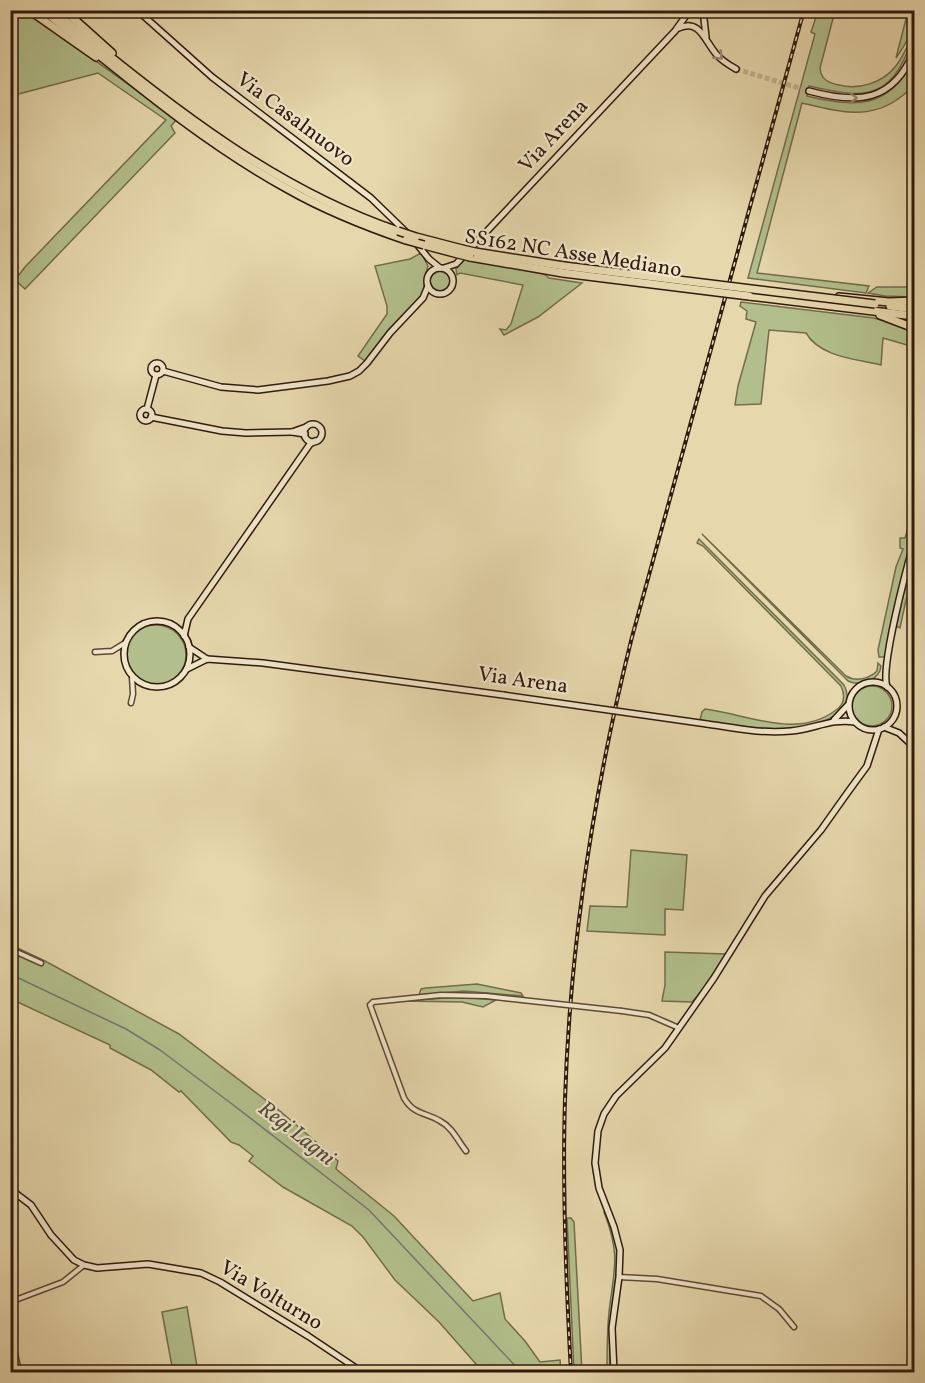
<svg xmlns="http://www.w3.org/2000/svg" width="925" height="1383" font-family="Vollkorn,serif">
<rect width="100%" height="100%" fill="#e6d7ac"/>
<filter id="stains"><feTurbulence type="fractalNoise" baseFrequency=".00333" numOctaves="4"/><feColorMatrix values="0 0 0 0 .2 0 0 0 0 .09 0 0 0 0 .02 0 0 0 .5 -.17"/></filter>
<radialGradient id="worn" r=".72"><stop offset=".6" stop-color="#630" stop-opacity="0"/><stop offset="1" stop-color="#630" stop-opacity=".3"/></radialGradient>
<g fill="#b2bf8c" stroke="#726c4c" stroke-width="1.5">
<path d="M11,11H22L27,13C77,48 128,82 176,120L171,126L175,133L25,289L15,280L25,267L166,120L98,73L11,96Z"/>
<path d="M818,11H835L820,68C821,80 829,83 839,85C859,90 882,83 895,67C902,59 906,47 912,40C891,101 865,99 809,86L807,96C855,108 890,109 914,59C914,65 916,76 914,82C911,90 904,95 898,99C867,121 835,111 802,103L757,273L869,286L866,293L748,278L815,34L811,32Z"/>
<path d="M908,11H914C915,29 906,44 896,58Z"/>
<path d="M421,253L428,266L425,276L423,294L389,329L365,361L358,356L387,314V306L375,266L410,259Z"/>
<path d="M465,259L544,274L549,278L582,283L538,317L504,335L500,329L506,330L511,324L523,285L460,273L457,275L456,269Z"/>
<circle cx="440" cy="281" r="10"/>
<path d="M877,287H914V297L885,296L868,293Z"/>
<path d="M741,302L874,318L914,330V347L883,338L881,365C856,359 820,357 806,333L769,330L761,404L735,405L738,386L756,322L746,319L747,311L740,306Z"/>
<rect x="908" y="407" width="6" height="23"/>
<path d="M914,508V532L903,574L885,657H879L878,650L896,567L903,549L900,548V538H905Z"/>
<path d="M702,534L846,676C856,682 869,679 877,671L878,663L881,666C880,680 860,687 848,681Z"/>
<path d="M699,539L844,685C848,693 849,700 843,707C816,742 738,726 700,720L702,712L705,709C747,714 797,740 836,710C845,704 845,695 841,686L703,546L697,543Z"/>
<path d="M914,547L909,574L911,588L906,600L900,628L896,626Z"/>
<circle cx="156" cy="655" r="30"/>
<circle cx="872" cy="706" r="20"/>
<path d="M631,850L687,855L683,910L665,909V935L587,931L590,906L627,907Z"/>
<path d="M11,945L45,961L179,1034L280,1111L338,1161L336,1169L394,1216L473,1301L500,1293L505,1319L525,1341L540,1362L560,1360L561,1372H483L439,1322L395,1280L363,1237L352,1226L283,1187L249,1161L253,1156L239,1145L231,1142L181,1091L179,1092L151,1070L110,1048V1045L11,999Z"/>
<path d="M665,952L726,954L704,988L692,1002L662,1001L665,985Z"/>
<path d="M477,984L521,993L523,996L464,991L419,995L421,989L426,988Z"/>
<path d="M460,997L496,1000L483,1007L462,1002L402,1001Z"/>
<path d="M606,1211L617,1243L618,1257L610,1336V1372H607C607,1353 607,1332 609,1312C614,1269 621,1256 604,1212Z"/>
<path d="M567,1218H571L574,1222L582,1372H574Z"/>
<path d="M187,1307L198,1372H173L162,1312Z"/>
</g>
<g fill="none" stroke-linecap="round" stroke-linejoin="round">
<path stroke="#717872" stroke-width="1.5" d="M10,974L126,1029L160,1050L232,1104L369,1210L521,1372"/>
<path stroke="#c2b18c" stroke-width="5" stroke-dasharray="5 2.5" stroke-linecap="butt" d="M736,69L809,91"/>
<g stroke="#5e4933" stroke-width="7">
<g id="street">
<path d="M95,652L112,651L125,643"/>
<path d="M131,703L133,694L132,677"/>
<path d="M10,949L41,963"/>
<path d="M622,1011L649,1015L679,1028"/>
<path d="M466,1151C458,1141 452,1127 440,1121C425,1112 414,1115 404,1098L370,1005L373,1002L441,995L486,996"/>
<path d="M619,1277L657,1279L761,1296L779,1309L794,1327"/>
<path d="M10,1302L63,1282L84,1265"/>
<path d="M10,1330L19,1372"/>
</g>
</g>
<g stroke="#311a0b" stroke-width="8">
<g id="secondary">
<path d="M137,10L212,77L371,198L406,232"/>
<path d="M703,10L706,37"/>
<path d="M679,28C700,18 705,42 717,55C722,61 729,65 736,69"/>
<path d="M809,91C857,104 893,103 914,51"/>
<path d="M416,243L429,259L440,268"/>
<circle cx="440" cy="281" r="13"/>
<path d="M444,268L456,264L675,31L690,10"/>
<circle cx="157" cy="369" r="6"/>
<path d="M163,371L221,387L258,390L328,381L350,376L359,371L367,363L390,333L423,298L428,286"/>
<path d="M147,409L156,375"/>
<circle cx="146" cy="415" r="6"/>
<path d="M151,417L222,431L246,433L292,432"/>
<circle cx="313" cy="433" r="9"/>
<path d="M305,434L292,432L306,427"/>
<circle cx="157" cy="654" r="33"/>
<path d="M184,636L188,619L310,444L315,441"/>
<path d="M189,647L207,659"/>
<path d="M187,669L207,659L263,663L503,695"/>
<circle cx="873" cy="706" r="24"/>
<path d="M887,687C880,667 907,567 914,542"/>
<path d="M834,720L848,705"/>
<path d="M707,724C735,728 763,734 791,731C814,729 832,718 855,722"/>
<path d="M884,727L899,733L914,747"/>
<path d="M10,1189L31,1205L51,1235L74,1260L84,1265L97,1268L148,1264L201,1273L220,1282L308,1336L362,1372"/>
<path d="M614,1372L612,1328L619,1277L620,1250L614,1227L599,1188L595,1163L598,1131L604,1114L616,1096L665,1048L714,978L765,896L821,830L848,792L867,766L879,729"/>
</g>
</g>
<g stroke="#311a0b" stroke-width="10">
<g id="highway">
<path d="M29,10L96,57"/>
<path d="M43,10C122,73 199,140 288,189C325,210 365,226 406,240"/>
<path d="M52,10C161,97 264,185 398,231"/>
<path d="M64,10L112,53"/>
<path d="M416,237L462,249"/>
<path d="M424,245L458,254"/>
<path d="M475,252L564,266"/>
<path d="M470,257L563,273"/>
<path d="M749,296L914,316"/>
<path d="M839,297L889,302L914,301"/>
<path d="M890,306L914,309"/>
<path d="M880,315L914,328"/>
</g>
</g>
<use href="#street" stroke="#efe5c9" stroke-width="4"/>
<use href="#secondary" stroke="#efe5c9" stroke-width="5"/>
<use href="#highway" stroke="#e6d7ac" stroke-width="7"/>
<g stroke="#311a0b" stroke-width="4">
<path id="rail" d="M571,1372C566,1282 562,1191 565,1100C570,944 594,789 632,637L804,10"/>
</g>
<use href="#rail" stroke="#efe5c9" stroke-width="1.5" stroke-dasharray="4.5" stroke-linecap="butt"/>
<g stroke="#5e4933" stroke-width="7" stroke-linecap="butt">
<path id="street-bridge" d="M486,996L622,1011"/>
</g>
<g stroke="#311a0b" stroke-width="8" stroke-linecap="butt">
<path id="secondary-bridge" d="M503,695L707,724"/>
</g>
<g stroke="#311a0b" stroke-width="10" stroke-linecap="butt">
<g id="highway-bridge">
<path d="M398,231L416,237"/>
<path d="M406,240L424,245"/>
<path d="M462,249L475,252"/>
<path d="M458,254L470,257"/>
<path d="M564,266L875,304"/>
<path d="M563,273L749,296"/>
</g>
</g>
<use href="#street-bridge" stroke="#efe5c9" stroke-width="4"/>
<use href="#secondary-bridge" stroke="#efe5c9" stroke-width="5"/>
<use href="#highway-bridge" stroke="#e6d7ac" stroke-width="7"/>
</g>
<defs><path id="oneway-chevron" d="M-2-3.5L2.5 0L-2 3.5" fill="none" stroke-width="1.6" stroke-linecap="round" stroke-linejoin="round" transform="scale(1.5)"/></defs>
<g stroke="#9a8a74">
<use href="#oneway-chevron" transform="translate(719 56) rotate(45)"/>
<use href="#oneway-chevron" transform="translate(853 98) rotate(-2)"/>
</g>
<g text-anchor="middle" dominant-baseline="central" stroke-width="4.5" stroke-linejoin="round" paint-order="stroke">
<g font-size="21" fill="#311a0b" stroke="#efe5c9">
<text transform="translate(295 120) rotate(37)">Via Casalnuovo</text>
<text transform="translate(554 136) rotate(-47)">Via Arena</text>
<text transform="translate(573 254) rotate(9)">SS162 NC Asse Mediano</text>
<text transform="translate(523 681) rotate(8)">Via Arena</text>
<text transform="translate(271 1296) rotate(31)">Via Volturno</text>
</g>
<g font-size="22" font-style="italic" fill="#51493e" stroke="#efe5c9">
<text transform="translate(296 1134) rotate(38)">Regi Lagni</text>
</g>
</g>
<rect width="925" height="1383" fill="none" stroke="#e6d7ac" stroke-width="36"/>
<rect x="12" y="12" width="901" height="1359" fill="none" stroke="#311a0b" stroke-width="3"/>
<rect x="18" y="18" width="889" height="1347" fill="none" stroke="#311a0b" stroke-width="1.5"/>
<rect width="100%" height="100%" filter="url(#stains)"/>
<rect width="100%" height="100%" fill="url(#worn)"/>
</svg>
